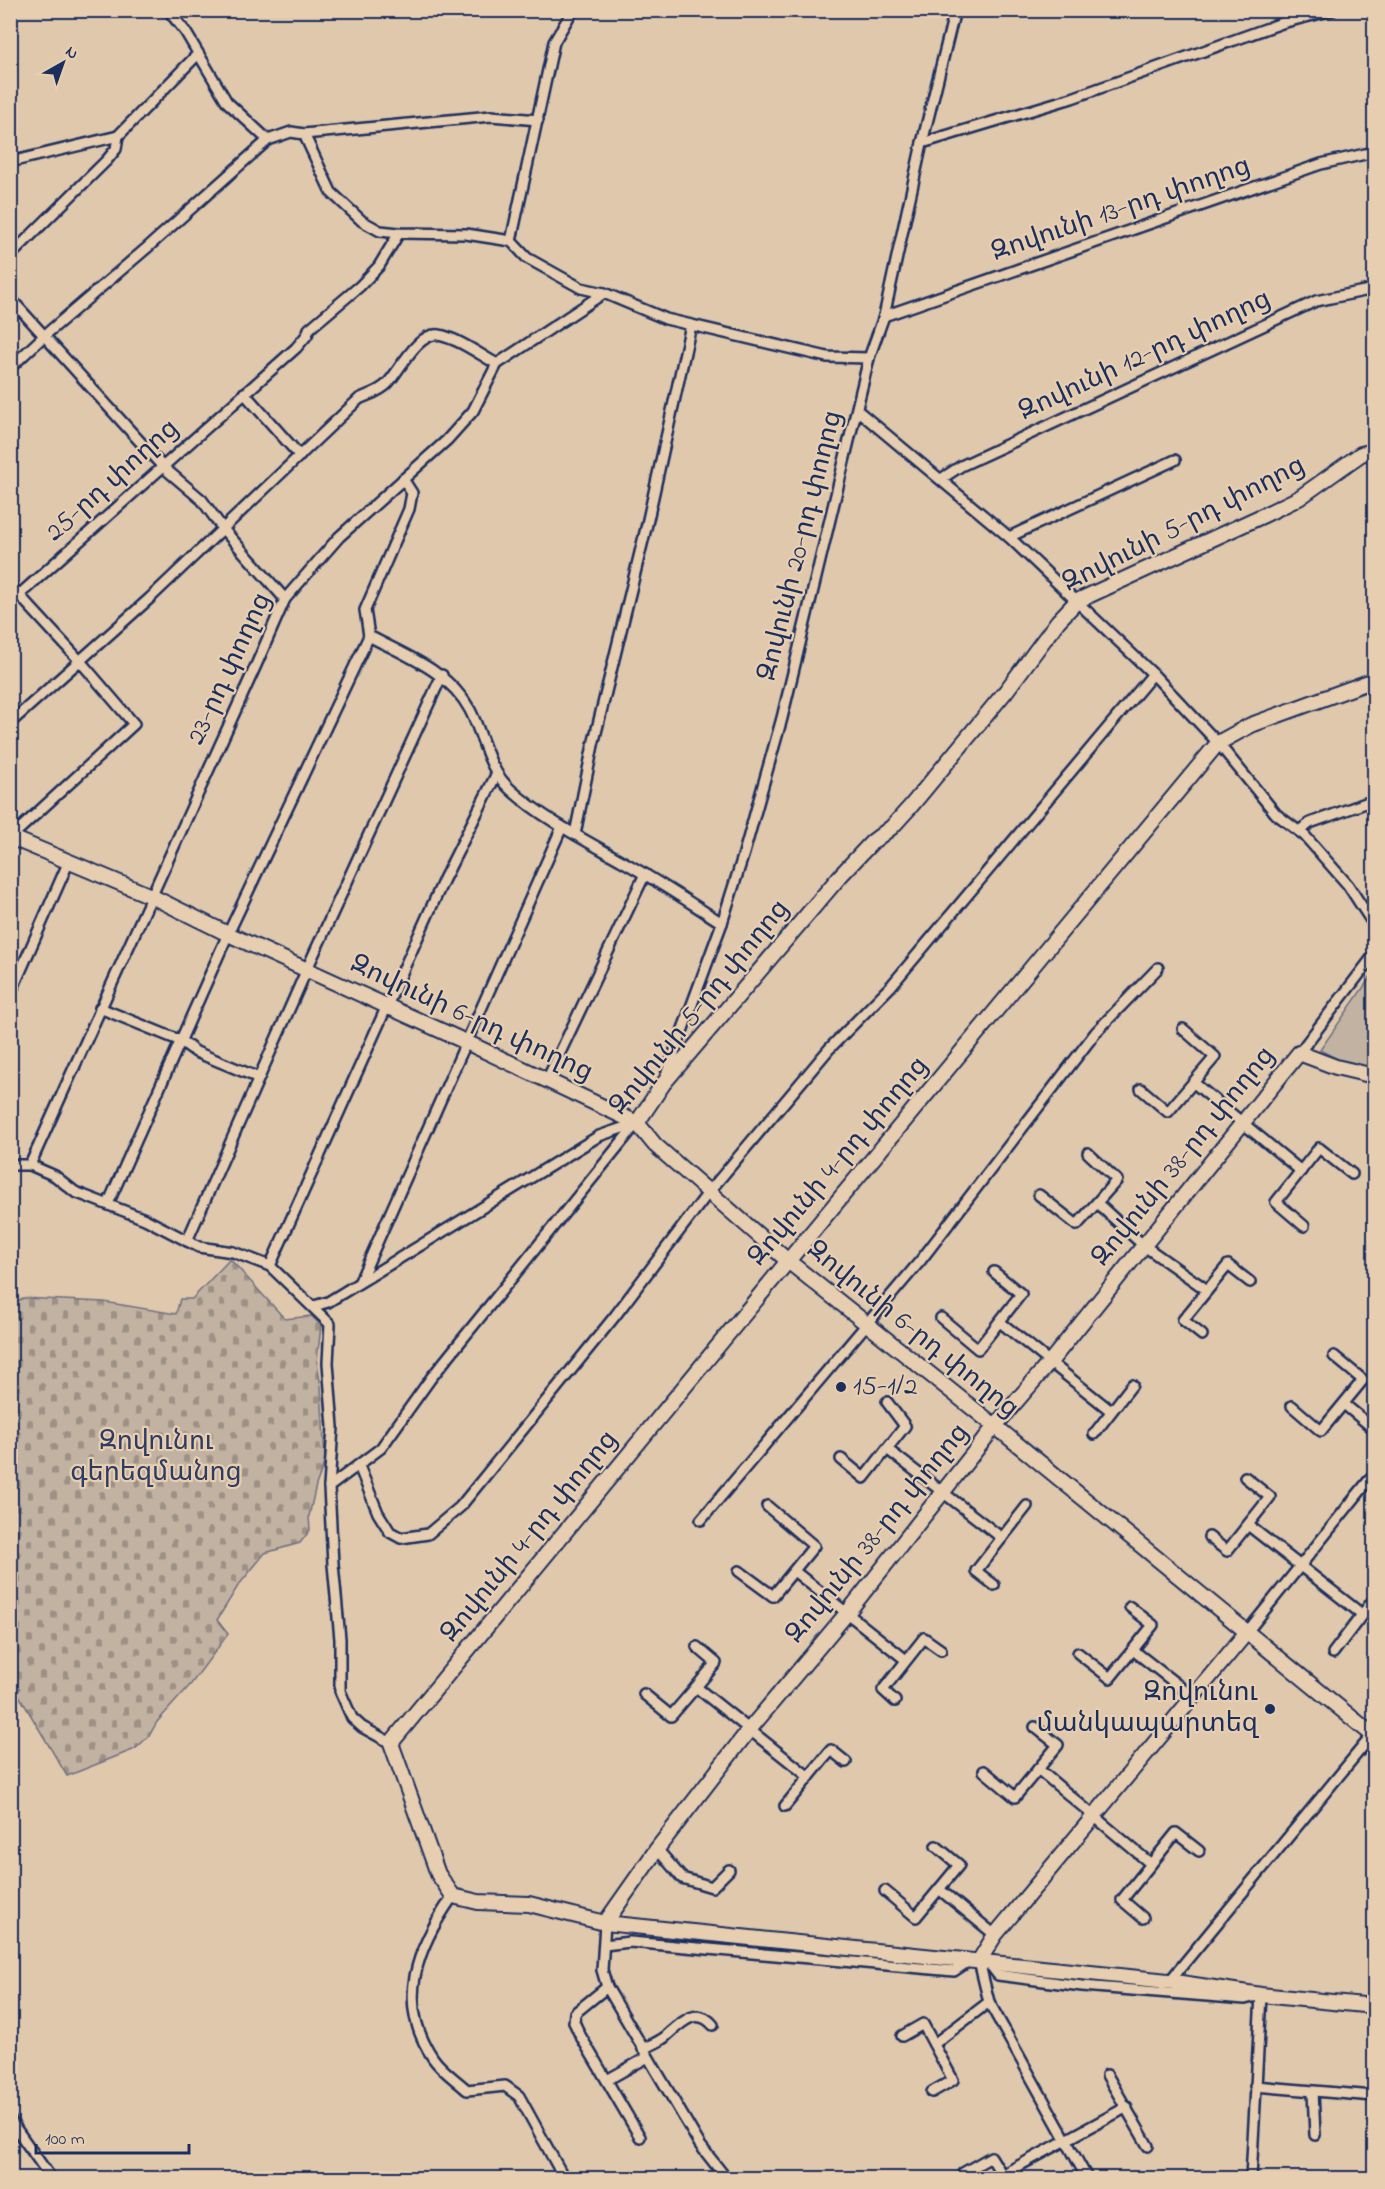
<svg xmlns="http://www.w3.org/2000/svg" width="1385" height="2189" font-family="'Indie Flower','Noto Sans Armenian',sans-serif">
<defs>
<pattern id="cemetery-stones" width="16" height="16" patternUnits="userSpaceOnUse" patternTransform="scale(1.5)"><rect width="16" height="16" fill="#c2b2a1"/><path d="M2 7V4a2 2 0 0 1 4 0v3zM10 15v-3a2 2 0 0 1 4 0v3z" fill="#9d9186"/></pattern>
</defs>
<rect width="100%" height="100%" fill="#e0c8ad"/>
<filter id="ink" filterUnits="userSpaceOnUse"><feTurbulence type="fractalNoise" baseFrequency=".0167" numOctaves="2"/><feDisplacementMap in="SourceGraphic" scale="12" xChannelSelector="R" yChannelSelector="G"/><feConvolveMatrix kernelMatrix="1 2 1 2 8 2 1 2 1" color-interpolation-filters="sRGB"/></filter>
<g filter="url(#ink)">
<path fill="#c2b2a1" stroke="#6e7080" stroke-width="1.5" d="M1374,972V1072L1349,1065L1320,1050Z"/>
<path fill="url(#cemetery-stones)" stroke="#6e7080" stroke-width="1.5" d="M230,1259L285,1319L311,1316L321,1325L317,1362L321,1387L325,1461L316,1485L309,1516L310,1530L300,1543L265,1553L238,1586L217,1620L228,1634L191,1684L157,1722L149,1736L135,1749L67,1776L17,1692L20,1689L17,1685L11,1684V1305L23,1298L104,1302L176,1314L180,1299H192Z"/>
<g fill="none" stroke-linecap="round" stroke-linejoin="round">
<g stroke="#1b2f5e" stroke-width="14">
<g id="street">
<path d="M304,134L491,116L538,120"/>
<path d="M268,140L291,132L304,134L331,192L362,221L380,231L399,233L466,234L511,241L527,258L581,288L604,293L666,319L827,357L869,358"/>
<path d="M922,143L1072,98L1282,23L1333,10"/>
<path d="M10,162L118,136"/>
<path d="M511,241L554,42L573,10"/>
<path d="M10,256L107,160L116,149L118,136L198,54"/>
<path d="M10,298L163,467L202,500L223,529L285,599"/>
<path d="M884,316L1321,164L1374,152"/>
<path d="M10,368L45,335L148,247L268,140L227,102L185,31L168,10"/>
<path d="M244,393L300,456"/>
<path d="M857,410L1009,537L1153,674L1218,743L1276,814L1305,836L1348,885L1374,925"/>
<path d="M403,479L412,493L409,509L365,610L369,636C406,656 449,671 470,710C484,737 487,769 511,790C542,818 585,840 622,861C656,880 689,902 722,923"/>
<path d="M941,479L961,466L1316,301L1374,289"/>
<path d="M1009,537L1175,460"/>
<path d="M10,585L80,661L134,724L11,837"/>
<path d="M10,603L296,348L307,335L309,329L360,286L379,266L399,233"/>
<path d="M10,723L149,599L359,399C369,394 379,392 387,384C399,372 418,331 439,335C459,339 479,354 497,364"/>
<path d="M1299,831L1310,823L1374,800"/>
<path d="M575,834L593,745L647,524L691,325"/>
<path d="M10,995L69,861"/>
<path d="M100,1008L181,1041L196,1052L259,1078"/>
<path d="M1299,1053L1374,955"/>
<path d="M666,1075L722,923L744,853L782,718L869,358L884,316L922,143L955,10"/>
<path d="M547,1080L645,874"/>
<path d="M1194,1083L1301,1171"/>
<path d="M1141,1089L1168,1112L1215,1057L1183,1029"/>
<path d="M10,1165H30L55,1176L75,1192L145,1219L199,1247L233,1252L270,1266L444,879L496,775"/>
<path d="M30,1165L257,663L285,599L339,537L447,440L473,411L497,364L604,293"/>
<path d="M1039,1195L1077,1225L1117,1180L1088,1153"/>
<path d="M1097,1203L1143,1245L1207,1290"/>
<path d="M108,1204L228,934L369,636"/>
<path d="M1304,1226L1276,1202L1319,1148L1352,1174"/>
<path d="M187,1241L307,969L442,675"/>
<path d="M270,1266L330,1324L328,1363L333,1427L329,1487"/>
<path d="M360,1281L562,827"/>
<path d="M314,1306L328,1302L599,1136L637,1123"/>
<path d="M941,1318L978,1349L1021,1294L994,1272"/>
<path d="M1000,1322L1111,1411"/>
<path d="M1202,1335L1183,1320L1228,1265L1250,1282"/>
<path d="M1344,1404L1374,1429"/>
<path d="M1292,1406L1321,1431L1363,1380L1334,1356"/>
<path d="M1094,1434L1132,1385"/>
<path d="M887,1449L1002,1538"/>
<path d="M841,1459L864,1478L905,1426L887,1402"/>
<path d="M359,1466L378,1513L390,1532L401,1538L428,1534L460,1507L615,1316L708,1193L829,1049L891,986L1153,674"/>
<path d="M701,1520L921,1260L1096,1032L1158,968"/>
<path d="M1248,1525L1363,1615"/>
<path d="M1209,1537L1227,1551L1270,1497L1245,1477"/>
<path d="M739,1571L773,1596L814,1546L767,1506"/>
<path d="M794,1571L906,1660"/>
<path d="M994,1585L976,1571L1027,1506"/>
<path d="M1247,1632L1374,1474"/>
<path d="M697,1647L716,1663L696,1687L809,1777"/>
<path d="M1133,1650L1193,1697"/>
<path d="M1078,1653L1110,1678L1153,1625L1130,1607"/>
<path d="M1333,1653L1374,1599"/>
<path d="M644,1694L671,1716L696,1687"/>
<path d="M895,1701L883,1690L924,1638L941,1650"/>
<path d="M391,1743L362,1727L352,1718L340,1691V1639L333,1564L329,1487L381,1448L431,1378L637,1123"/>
<path d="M1038,1769L1151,1864"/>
<path d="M984,1771L1015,1797L1058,1745L1035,1727"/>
<path d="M785,1806L831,1750L846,1762"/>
<path d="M657,1849L682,1878L712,1887L729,1870"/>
<path d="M939,1889L995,1935"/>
<path d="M885,1891L916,1917L959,1865L936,1846"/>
<path d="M453,1896C417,1947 395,2002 433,2058C441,2070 456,2080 467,2090L505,2086L519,2096L564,2178"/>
<path d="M1143,1918L1122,1900L1176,1833L1199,1851"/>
<path d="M605,1923L602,1970L607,1987L700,2145L726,2178"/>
<path d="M604,1945L630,1942L954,1971L969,1961"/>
<path d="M979,1961L989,2002L1087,2178"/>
<path d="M988,1962L998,1975L1082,1986L1245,1999L1261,1995L1251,2178"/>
<path d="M1168,1983L1374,1733"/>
<path d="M607,1987L575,2013L574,2022L580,2035L640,2137"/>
<path d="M902,2036L923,2024L953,2080L932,2092"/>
<path d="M934,2044L989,2002"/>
<path d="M643,2049C650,2045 659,2042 665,2037C680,2024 696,2005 713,2025"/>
<path d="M1107,2075L1148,2146"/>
<path d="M607,2080L648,2057"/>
<path d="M1255,2086L1374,2096"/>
<path d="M1313,2092L1315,2135"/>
<path d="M10,2120L51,2178"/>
<path d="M963,2173L991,2157L1004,2178"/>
<path d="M1002,2175L1127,2107"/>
</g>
</g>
<g stroke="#1b2f5e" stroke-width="18">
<g id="secondary">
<path d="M1374,680L1251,725L1218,743L788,1261L391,1743L438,1874L453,1896L478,1902L529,1904L605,1923L1168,1981L1261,1995L1374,2006"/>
<path d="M10,837L151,896L228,934L466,1042L637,1123L655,1145L788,1261L995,1426L1374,1736"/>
<path d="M637,1123L663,1084L841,875L872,842L892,827L911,806L1006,691L1058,621L1077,601L1264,515L1299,498L1361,454L1374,451"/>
<path d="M605,1923L657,1849L749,1730L848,1612L995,1426L1050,1362L1299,1053L1336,1067L1374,1076"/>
<path d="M979,1961L995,1935L1247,1632"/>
</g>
</g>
<use href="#street" stroke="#e8ceb0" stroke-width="9"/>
<use href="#secondary" stroke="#e8ceb0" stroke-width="14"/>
</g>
</g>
<g fill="#1b2f5e" stroke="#e8ceb0" stroke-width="2">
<circle cx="841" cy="1387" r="6"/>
<circle cx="1270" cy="1709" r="6"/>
</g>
<g text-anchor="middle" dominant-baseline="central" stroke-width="4.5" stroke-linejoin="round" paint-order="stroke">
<g font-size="27" fill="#1b2f5e" stroke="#e8ceb0">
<text transform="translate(1121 210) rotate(-19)">Զովունի 13-րդ փողոց</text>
<text transform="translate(1145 356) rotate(-25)">Զովունի 12-րդ փողոց</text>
<text transform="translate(113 481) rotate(-42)">25-րդ փողոց</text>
<text transform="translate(1184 525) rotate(-27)">Զովունի 5-րդ փողոց</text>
<text transform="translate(801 546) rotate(-76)">Զովունի 20-րդ փողոց</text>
<text transform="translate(230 669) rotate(-65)">23-րդ փողոց</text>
<text transform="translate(700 1008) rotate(-51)">Զովունի 5-րդ փողոց</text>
<text transform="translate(471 1019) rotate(25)">Զովունի 6-րդ փողոց</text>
<text transform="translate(1184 1157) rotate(-51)">Զովունի 38-րդ փողոց</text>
<text transform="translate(839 1162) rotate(-50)">Զովունի 4-րդ փողոց</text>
<text transform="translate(912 1330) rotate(39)">Զովունի 6-րդ փողոց</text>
<text transform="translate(878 1534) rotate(-51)">Զովունի 38-րդ փողոց</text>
<text transform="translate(530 1537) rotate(-51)">Զովունի 4-րդ փողոց</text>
</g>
<g font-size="27" fill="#1b2f5e" stroke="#e8ceb0" text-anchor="start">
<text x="853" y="1387">15-1/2</text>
<text x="1258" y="1693" text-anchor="end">Զովունու<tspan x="1258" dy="31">մանկապարտեզ</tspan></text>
</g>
<g font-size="27" fill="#2c3c65" stroke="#e8ceb0">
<text x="156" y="1442">Զովունու<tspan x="156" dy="31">գերեզմանոց</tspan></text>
</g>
</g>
<rect width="1385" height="2189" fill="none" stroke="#e8ceb0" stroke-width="36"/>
<rect x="18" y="18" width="1349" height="2153" fill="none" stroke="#1b2f5e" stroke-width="2" filter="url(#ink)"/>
<g transform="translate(63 63) rotate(40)" stroke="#e8ceb0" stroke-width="4.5" paint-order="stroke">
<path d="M0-4.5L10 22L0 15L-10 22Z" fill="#1b2f5e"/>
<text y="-9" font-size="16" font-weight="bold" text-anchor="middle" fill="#1b2f5e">N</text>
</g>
<path d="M36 2144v9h153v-9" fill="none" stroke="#1b2f5e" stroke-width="3"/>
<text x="45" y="2144" font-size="18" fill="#1b2f5e" stroke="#e8ceb0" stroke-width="4.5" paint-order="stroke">100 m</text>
</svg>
